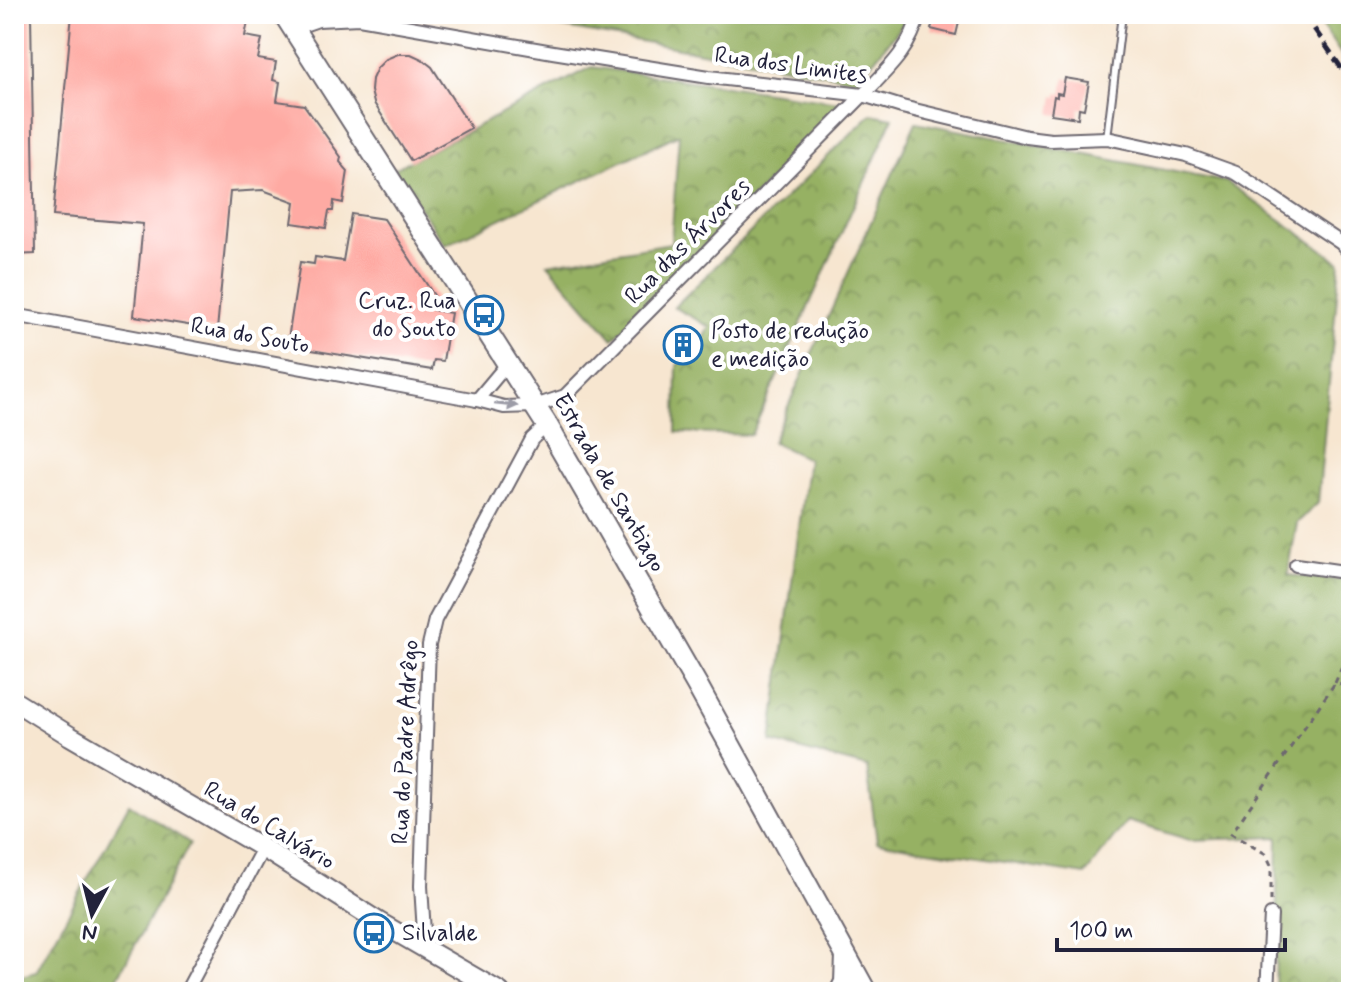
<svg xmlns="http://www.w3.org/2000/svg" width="1365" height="1006" font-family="Mynerve,sans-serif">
<defs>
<pattern id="forest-crowns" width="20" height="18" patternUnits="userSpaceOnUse" patternTransform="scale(2)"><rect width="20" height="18" fill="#96b163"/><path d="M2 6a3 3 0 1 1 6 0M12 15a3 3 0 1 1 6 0" fill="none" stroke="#7a9053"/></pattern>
</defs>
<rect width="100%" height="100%" fill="#fff"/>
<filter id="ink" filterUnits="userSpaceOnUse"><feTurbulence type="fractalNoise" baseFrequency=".0125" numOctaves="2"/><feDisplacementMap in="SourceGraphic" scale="16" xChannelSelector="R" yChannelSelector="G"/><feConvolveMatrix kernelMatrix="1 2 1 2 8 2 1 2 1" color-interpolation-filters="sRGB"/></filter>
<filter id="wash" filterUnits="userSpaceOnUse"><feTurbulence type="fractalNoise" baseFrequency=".006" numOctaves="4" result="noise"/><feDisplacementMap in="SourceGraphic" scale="32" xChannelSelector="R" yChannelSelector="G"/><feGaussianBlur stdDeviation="1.8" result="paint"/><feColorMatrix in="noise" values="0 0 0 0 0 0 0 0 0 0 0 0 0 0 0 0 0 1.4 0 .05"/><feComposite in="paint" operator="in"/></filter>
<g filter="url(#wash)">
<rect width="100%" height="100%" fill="#f7e6d0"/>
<g fill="url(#forest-crowns)" stroke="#5c6a4f" stroke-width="2">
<path d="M488,14H908L907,19L858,80Z"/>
<path d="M1314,14H1351V69Z"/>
<path d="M592,67L846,103L613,339L548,264L671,243L679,134L445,245L394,169Z"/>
<path d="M871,114L893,118L751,435L676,432L677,365L695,356L710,327L674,307Z"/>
<path d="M916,122L1227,182L1340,262L1318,503L1297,523L1288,575L1351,581V992H1275L1278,837L1190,840L1127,821L1085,875L877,842L867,767L771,742L808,459L772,442Z"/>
<path d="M129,804L190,843L113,986L120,992H14V978L36,972Z"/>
</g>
<g id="blocks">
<g fill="#feaaa3">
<path d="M14,14H31L35,254L14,255Z"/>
<path d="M72,14H235L249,17L245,36L262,39L258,59L276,62L273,80L280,82L277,101L304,105L341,157L340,162L348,171L343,203L334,201L333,211H329L326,228L292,223L295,202L263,190L230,192L217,330L134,316L143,224L53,216Z"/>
<path d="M935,14H946L960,18L956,35L931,29Z"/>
<path d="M398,54H411L422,59L432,67L471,128L411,161L374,103L371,91L372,79L377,68L386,59Z"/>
<path d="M1065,78L1089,82L1084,109L1079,108L1078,118L1051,114L1054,96L1057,97V93L1062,94Z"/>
<path d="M351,214L384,219L435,297L433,310L451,313L443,361L434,360L432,370L287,346L300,262L314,264L315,257L343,261Z"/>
<path d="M676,335H691V355H675Z"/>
<path d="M465,977L488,992H456Z"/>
</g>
</g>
</g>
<g filter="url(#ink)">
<use href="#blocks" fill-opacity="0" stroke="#6d676f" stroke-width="2"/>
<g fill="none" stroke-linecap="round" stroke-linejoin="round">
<g stroke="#6d676f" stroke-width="10">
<path id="service" d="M1107,138L1122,14"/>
</g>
<g stroke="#6d676f" stroke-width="16">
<g id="minor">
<path d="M292,29L318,20L359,18L553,52L709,77L863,95L902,107L1027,137L1051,140L1107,138L1186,155L1236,173L1341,243L1351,254"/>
<path d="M14,315L477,400L504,407L535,406L565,396L863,95C888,69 910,50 919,14"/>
<path d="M477,400L508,363"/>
<path d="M1296,565L1351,573"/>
<path d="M425,948L421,886L429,645L435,620L490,517L532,439L547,425"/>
<path d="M186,992L263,848"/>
<path d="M1267,992L1271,915"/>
</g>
</g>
<g stroke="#6d676f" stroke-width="22">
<g id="secondary">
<path d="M14,701L70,736L263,848L379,922L500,992"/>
<path d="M839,992L844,982L845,955"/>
</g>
</g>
<g stroke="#6d676f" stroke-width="24">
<path id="primary" d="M284,14L547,425L697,685L866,992"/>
</g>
<g stroke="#6d676f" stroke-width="3" stroke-dasharray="6 6" stroke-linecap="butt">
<path d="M1335,683L1351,646"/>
<path d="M1271,901V865L1266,854L1231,834L1335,683L1351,688"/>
</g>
<use href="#service" stroke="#fff" stroke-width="6"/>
<use href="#minor" stroke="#fff" stroke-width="12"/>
<use href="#secondary" stroke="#fff" stroke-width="18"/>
<use href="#primary" stroke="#fff" stroke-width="20"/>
<path stroke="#22223b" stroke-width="5" stroke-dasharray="12 6" stroke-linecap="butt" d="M1304,14L1351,82"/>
</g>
<defs><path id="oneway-solid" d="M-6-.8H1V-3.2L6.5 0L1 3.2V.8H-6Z" transform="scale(2)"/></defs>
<use fill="#9c9ca7" href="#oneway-solid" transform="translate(506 405) rotate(6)"/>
</g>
<defs>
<g id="bus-ring" transform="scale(2)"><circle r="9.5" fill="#fff" stroke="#1f6fb2" stroke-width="1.5"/><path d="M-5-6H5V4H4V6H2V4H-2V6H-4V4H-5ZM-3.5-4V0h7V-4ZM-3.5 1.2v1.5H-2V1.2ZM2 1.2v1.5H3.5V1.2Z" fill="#1f6fb2"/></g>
<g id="building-ring" transform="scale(2)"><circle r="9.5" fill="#fff" stroke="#1f6fb2" stroke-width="1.5"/><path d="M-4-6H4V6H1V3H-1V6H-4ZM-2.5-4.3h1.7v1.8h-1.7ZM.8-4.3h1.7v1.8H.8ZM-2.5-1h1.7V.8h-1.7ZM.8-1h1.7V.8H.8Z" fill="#1f6fb2"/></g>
</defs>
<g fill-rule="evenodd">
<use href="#bus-ring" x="484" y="315"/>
<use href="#building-ring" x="683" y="345"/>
<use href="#bus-ring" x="374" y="933"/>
</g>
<g text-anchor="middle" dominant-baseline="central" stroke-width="8" stroke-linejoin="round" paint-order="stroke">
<g font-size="24" fill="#22223b" stroke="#fff">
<text transform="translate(791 66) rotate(8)">Rua dos Limites</text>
<text transform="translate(688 242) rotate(-45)">Rua das Árvores</text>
<text transform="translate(250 336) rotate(10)">Rua do Souto</text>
<text transform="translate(609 483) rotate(60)">Estrada de Santiago</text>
<text transform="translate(406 742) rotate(-87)">Rua do Padre Adrêgo</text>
<text transform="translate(269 826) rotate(31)">Rua do Calvário</text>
</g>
<g font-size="24" fill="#22223b" stroke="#fff" text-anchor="start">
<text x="456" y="301" text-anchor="end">Cruz. Rua<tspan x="456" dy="28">do Souto</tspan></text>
<text x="711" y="331">Posto de redução<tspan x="711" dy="28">e medição</tspan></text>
<text x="402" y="933">Silvalde</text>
</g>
</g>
<rect width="1365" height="1006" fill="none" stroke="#fff" stroke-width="48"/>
<g transform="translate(92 914) rotate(187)" stroke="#ffffff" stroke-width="6" paint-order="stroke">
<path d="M0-6L14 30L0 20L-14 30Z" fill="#22223b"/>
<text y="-12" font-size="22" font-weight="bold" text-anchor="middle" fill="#22223b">N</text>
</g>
<path d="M1057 938v12h228v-12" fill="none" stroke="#22223b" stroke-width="4"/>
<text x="1069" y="938" font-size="24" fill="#22223b" stroke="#ffffff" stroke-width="6" paint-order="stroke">100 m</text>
</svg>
